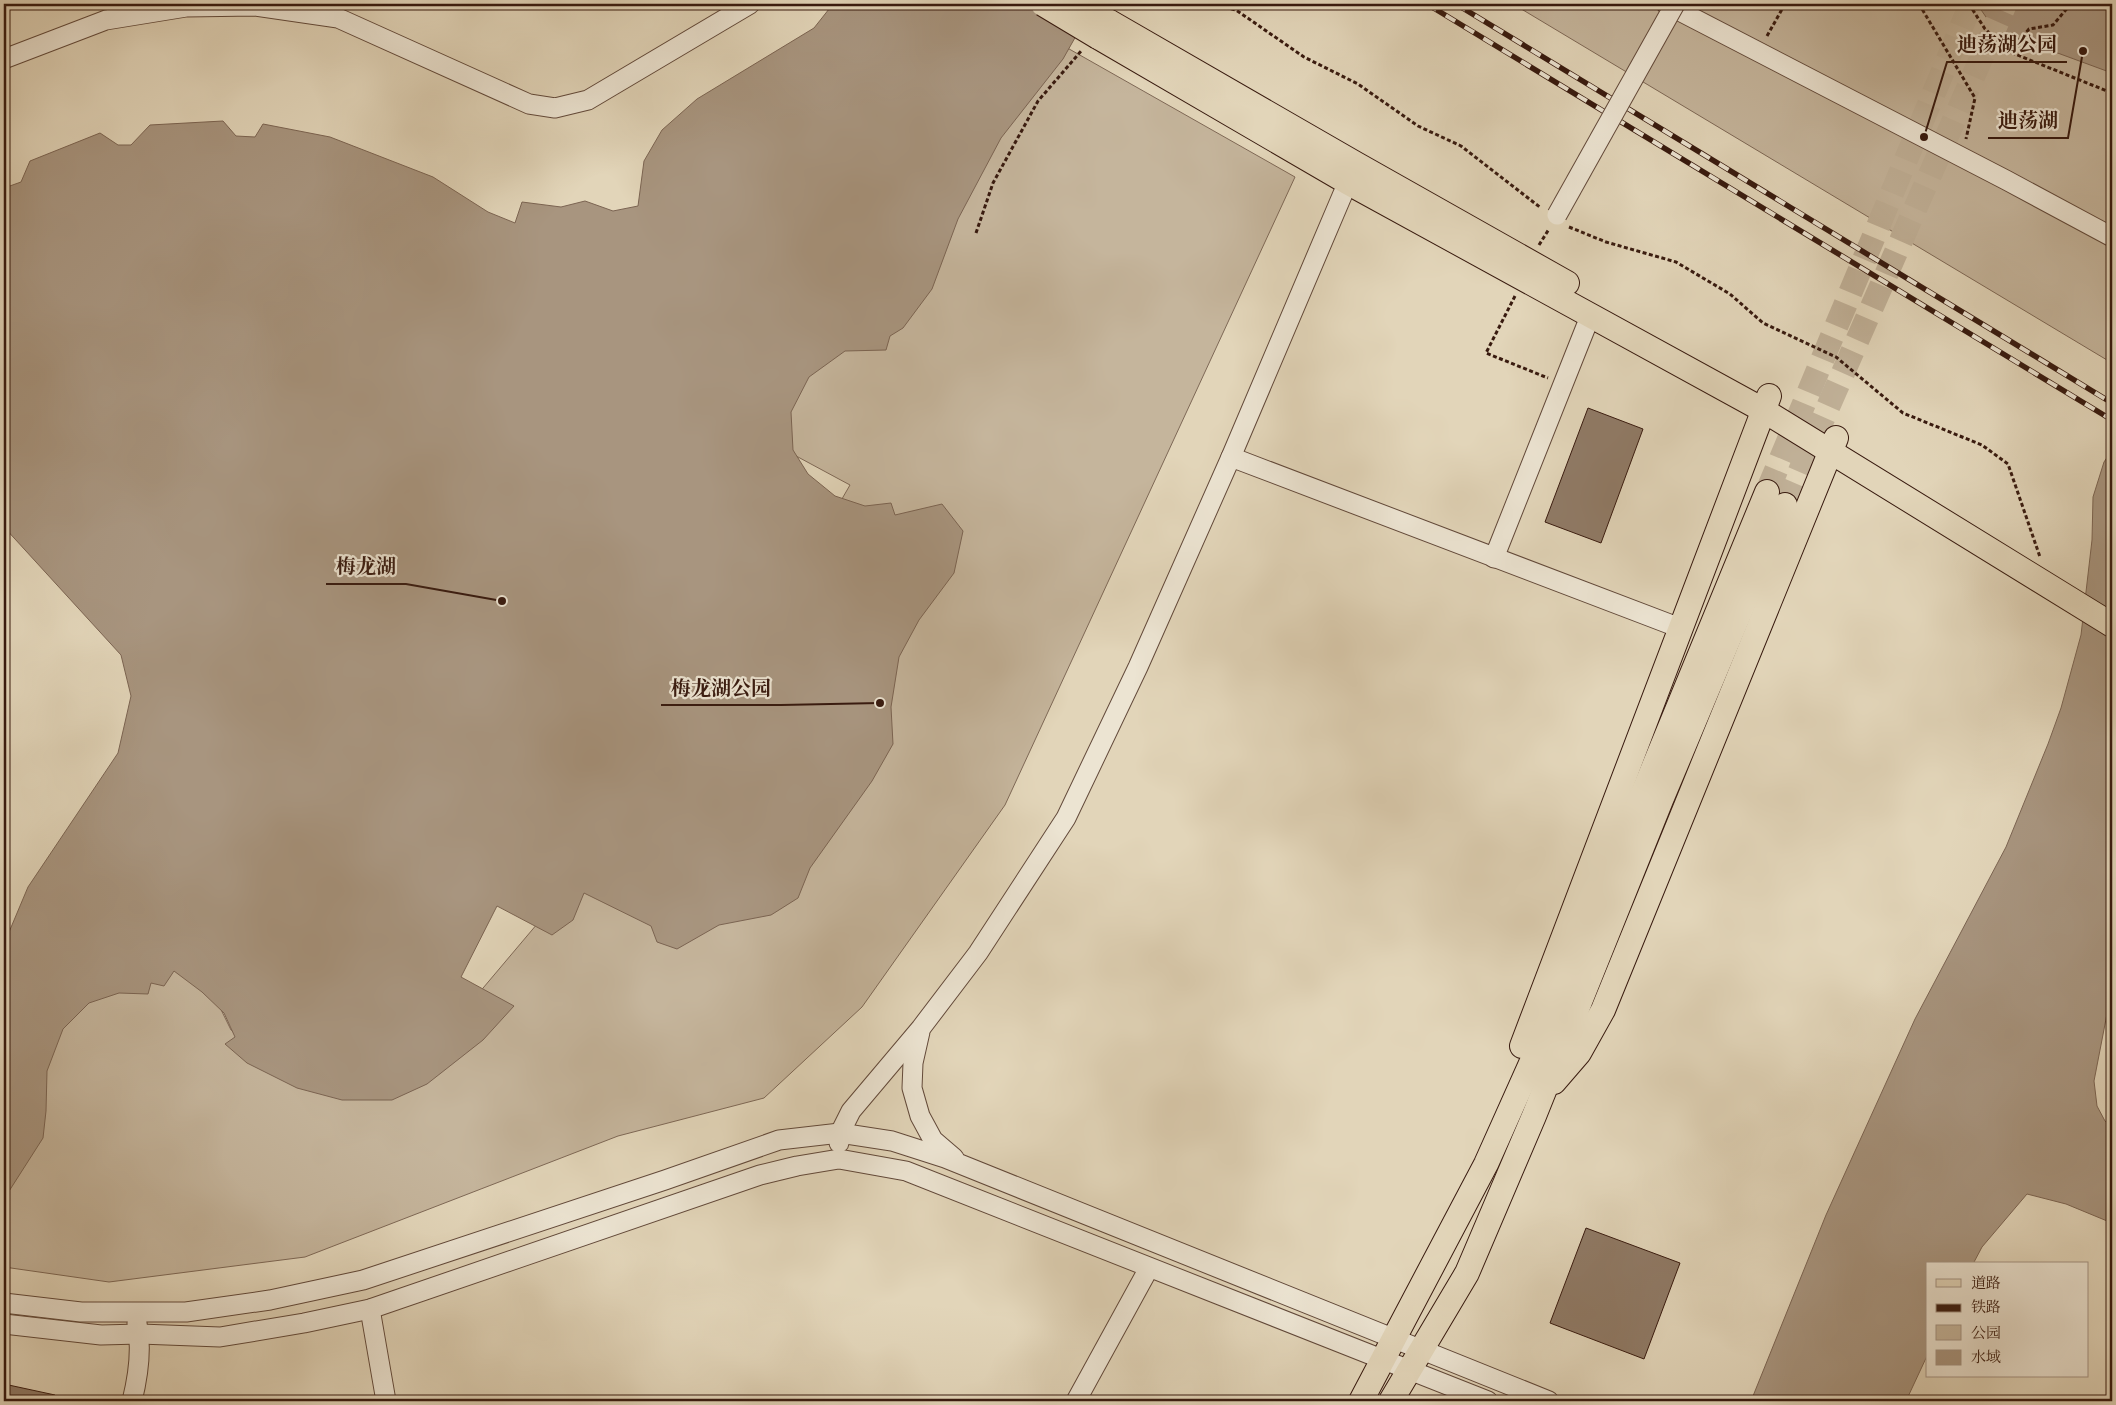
<svg xmlns="http://www.w3.org/2000/svg" width="2116" height="1405" font-family="'Sorts Mill Goudy','Noto Serif SC',serif">
<rect width="100%" height="100%" fill="#e2d5b9"/>
<filter id="stains"><feTurbulence type="fractalNoise" baseFrequency=".004" numOctaves="4"/><feColorMatrix values="0 0 0 0 .2 0 0 0 0 .09 0 0 0 0 .02 0 0 0 .5 -.17"/></filter>
<radialGradient id="worn" r=".72"><stop offset=".6" stop-color="#630" stop-opacity="0"/><stop offset="1" stop-color="#630" stop-opacity=".3"/></radialGradient>
<g fill="#c5b59c" stroke="#7e6856">
<path d="M1513,4H2112V363Z"/>
<path d="M1048,37L1295,177L1005,805L862,1007L764,1098L618,1136L305,1257L109,1282L4,1267V1159L39,1011L160,955L206,979L231,1030L339,1079L424,1058L581,872L783,601L850,485L785,450L776,397Z"/>
</g>
<g fill="#a8957f" stroke="#7b6452">
<path d="M833,4H1094L1063,59L1001,138L958,219L932,289L903,328L890,336L886,350L845,351L809,377L791,412L793,450L808,474L835,496L865,506L891,503L895,515L942,504L963,531L954,573L919,620L899,657L891,707L893,744L872,781L810,868L798,898L771,915L719,925L677,949L657,942L651,926L584,893L573,920L552,935L497,906L461,977L514,1006L483,1040L427,1084L392,1100H342L297,1088L247,1063L225,1044L235,1037L224,1013L202,992L174,971L164,986L151,983L148,994L119,993L89,1003L63,1029L47,1071L46,1111L43,1138L4,1199V944L28,887L118,753L131,696L121,655L4,527V186L7,187L21,182L30,161L100,133L118,145H131L150,125L223,121L236,136L255,137L263,124L330,137L433,177L488,212L515,223L522,202L561,207L585,201L613,211L638,206L644,161L662,130L697,99L814,28Z"/>
<path d="M1977,4H2110L2112,7V73L1995,30Z"/>
<path d="M2112,450V988L2094,1081L2097,1106L2105,1121L2112,1127V1223L2066,1204L2027,1194L1982,1247L1973,1264H1927V1356L1906,1401H1751L1826,1215L1915,1019L2006,847L2048,744L2061,708L2081,635L2092,540L2093,497L2104,462Z"/>
</g>
<g fill="#907b67" stroke="#381a0f">
<path d="M1588,408L1643,429L1601,543L1545,522Z"/>
<path d="M1586,1228L1680,1263L1644,1359L1550,1323Z"/>
<path d="M4,1384L55,1395L54,1401H4Z"/>
</g>
<g fill="none" stroke-linecap="round" stroke-linejoin="round">
<g stroke="#c0b097" stroke-width="24" stroke-dasharray="24 12" stroke-linecap="butt">
<path d="M1767,492L1971,4"/>
<path d="M1785,505L2005,4"/>
</g>
<g stroke="#62493a" stroke-width="21">
<g id="minor">
<path d="M1666,4L2006,180L2112,237"/>
<path d="M4,59L106,20L186,7L255,6L338,18L529,104L555,108L588,100L750,4"/>
<path d="M1231,457L1680,628"/>
<path d="M1494,558L1591,314"/>
<path d="M920,1032L913,1063L912,1088L920,1116L933,1140L954,1158"/>
<path d="M839,1143L840,1133L851,1111L921,1028L978,953L1066,818L1138,667L1231,457L1353,170"/>
<path d="M4,1303L81,1312H186L270,1300L363,1280L665,1180L779,1140L840,1133L892,1141L945,1158L1549,1401"/>
<path d="M370,1309L386,1401"/>
<path d="M4,1324L101,1335L140,1334L220,1337L304,1323L370,1309L760,1175L797,1166L839,1159L906,1171L1488,1401"/>
<path d="M132,1401C138,1377 142,1348 137,1323"/>
<path d="M1076,1401L1149,1268"/>
</g>
</g>
<g stroke="#381a0f" stroke-width="26">
<g id="major">
<path d="M1108,21L1356,164L1567,283"/>
<path d="M1098,37L1347,182L1763,410L2112,625"/>
<path d="M1522,1046L1769,396"/>
<path d="M1554,1082L1579,1053L1603,1010L1836,438"/>
<path d="M1361,1401L1486,1164L1537,1050L1767,492"/>
<path d="M1391,1401L1467,1273L1534,1116L1661,800L1785,505"/>
</g>
</g>
<g stroke="#381a0f" stroke-width="3" stroke-dasharray="4 2.5" stroke-linecap="butt">
<path d="M1212,4L1236,10L1304,57L1358,84L1418,126L1461,146L1541,208"/>
<path d="M1811,4L1814,6L1815,4"/>
<path d="M1919,4L1975,98L1966,139"/>
<path d="M1969,4L1985,29L2010,52L2112,93"/>
<path d="M1767,36L1785,4"/>
<path d="M2010,52L2029,29L2053,25L2069,6L2084,4"/>
<path d="M1569,227L1606,242L1676,262L1730,294L1763,323L1836,357L1903,413L1982,445L2008,464L2040,557"/>
<path d="M976,233L993,183L1038,101L1082,50"/>
<path d="M1539,245L1549,229"/>
<path d="M1515,296L1486,353L1548,378"/>
</g>
<use href="#minor" stroke="#ece4d2" stroke-width="19"/>
<use href="#major" stroke="#e2d5b9" stroke-width="24"/>
<g stroke="#381a0f" stroke-width="5.5">
<g id="rail">
<path d="M1427,4L2112,420"/>
<path d="M1456,4L2112,403"/>
</g>
</g>
<use href="#rail" stroke="#ece4d2" stroke-width="4" stroke-dasharray="11" stroke-linecap="butt"/>
<g stroke="#62493a" stroke-width="21" stroke-linecap="butt">
<path id="minor-bridge" d="M1557,215L1675,4"/>
</g>
<g stroke="#381a0f" stroke-width="26" stroke-linecap="butt">
<g id="major-bridge">
<path d="M1043,4L1098,37"/>
<path d="M1080,4L1108,21"/>
</g>
</g>
<use href="#minor-bridge" stroke="#ece4d2" stroke-width="19"/>
<use href="#major-bridge" stroke="#e2d5b9" stroke-width="24"/>
</g>
<path fill="none" stroke="#381a0f" stroke-width="2" d="M1924 137L1947 62H2067M2083 51L2068 138H1988M502 601L406 584H326M880 703L781 705H661"/>
<g fill="#381a0f" stroke="#ece4d2" stroke-width="2">
<circle cx="1924" cy="137" r="5"/>
<circle cx="2083" cy="51" r="5"/>
<circle cx="502" cy="601" r="5"/>
<circle cx="880" cy="703" r="5"/>
</g>
<g font-size="20" text-anchor="middle" font-weight="bold" fill="#381a0f" stroke="#ece4d2" stroke-width="4.5" stroke-linejoin="round" paint-order="stroke">
<text x="2007" y="51">迪荡湖公园</text>
<text x="2028" y="127">迪荡湖</text>
<text x="366" y="573">梅龙湖</text>
<text x="721" y="695">梅龙湖公园</text>
</g>
<rect width="2116" height="1405" fill="none" stroke="#e2d5b9" stroke-width="20"/>
<rect x="5" y="5" width="2106" height="1395" fill="none" stroke="#381a0f" stroke-width="2.5"/>
<rect x="10" y="10" width="2096" height="1385" fill="none" stroke="#381a0f"/>
<rect x="1926" y="1262" width="162" height="115" fill="#ece4d2" stroke="#a49384"/>
<rect x="1936" y="1279" width="25" height="8" fill="#e2d5b9" stroke="#a49384"/>
<text x="1971" y="1288" font-size="15" fill="#381a0f">道路</text>
<rect x="1936" y="1304" width="25" height="8" fill="#381a0f" stroke="#a49384"/>
<text x="1971" y="1312" font-size="15" fill="#381a0f">铁路</text>
<rect x="1936" y="1325" width="25" height="15" fill="#c5b59c" stroke="#a49384"/>
<text x="1971" y="1338" font-size="15" fill="#381a0f">公园</text>
<rect x="1936" y="1350" width="25" height="15" fill="#a8957f" stroke="#a49384"/>
<text x="1971" y="1362" font-size="15" fill="#381a0f">水域</text>
<rect width="100%" height="100%" filter="url(#stains)"/>
<rect width="100%" height="100%" fill="url(#worn)"/>
</svg>
